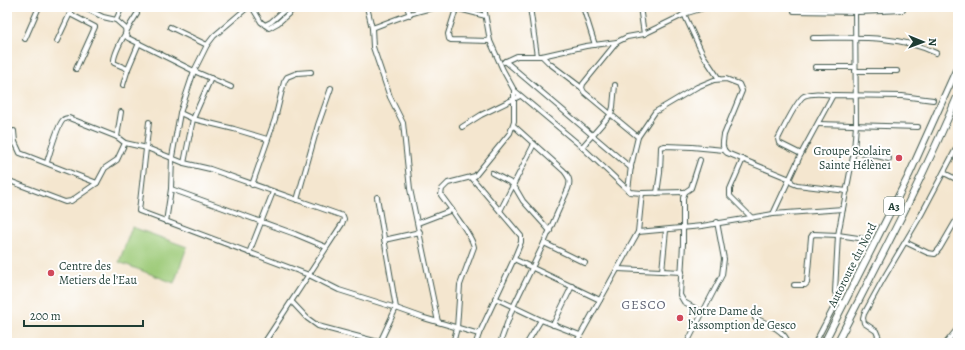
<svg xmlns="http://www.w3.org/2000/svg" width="965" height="350" font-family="Alegreya,serif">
<rect width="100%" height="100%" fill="#fff"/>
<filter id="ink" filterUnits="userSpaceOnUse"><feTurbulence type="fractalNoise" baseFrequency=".025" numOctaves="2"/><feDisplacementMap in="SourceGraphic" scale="8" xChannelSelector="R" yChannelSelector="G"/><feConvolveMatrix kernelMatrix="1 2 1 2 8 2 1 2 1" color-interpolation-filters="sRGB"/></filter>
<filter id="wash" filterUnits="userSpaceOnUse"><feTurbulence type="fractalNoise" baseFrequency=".012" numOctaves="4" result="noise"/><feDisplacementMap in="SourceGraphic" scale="16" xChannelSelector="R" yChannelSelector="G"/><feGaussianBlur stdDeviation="0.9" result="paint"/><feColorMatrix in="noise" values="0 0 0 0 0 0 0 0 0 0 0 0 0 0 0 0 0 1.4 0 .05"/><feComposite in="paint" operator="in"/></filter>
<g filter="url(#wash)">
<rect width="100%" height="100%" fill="#f4e6cf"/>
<path fill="#9ecb79" stroke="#5e8456" d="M132,227L187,247L174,283L119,262Z"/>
</g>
<g filter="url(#ink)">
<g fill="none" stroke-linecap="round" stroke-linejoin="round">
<g stroke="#3f564b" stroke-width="6">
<g id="minor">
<path d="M83,7L103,17L116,20"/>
<path d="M122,7L116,20L125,28L126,36L128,38L194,71L231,87"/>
<path d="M252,7L261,22L269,28L278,23L296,7"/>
<path d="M367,7L372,28L373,47L390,97L403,123L410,189L438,322"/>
<path d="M407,7L410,15"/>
<path d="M484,7L490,41L503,70L514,90L582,147L630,192L642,193L685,192"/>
<path d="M530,7L537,56"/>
<path d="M583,7L595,45"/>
<path d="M707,7L684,14L703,55L719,79"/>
<path d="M456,9L448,34L449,39L451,40L490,41"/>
<path d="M794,11L859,12L903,10"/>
<path d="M70,14L95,27L76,69"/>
<path d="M265,25L271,22L288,7"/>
<path d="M170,27L207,45"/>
<path d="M372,28C392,21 425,6 446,7C459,8 473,13 485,16"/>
<path d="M644,34L681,16L684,14L686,7"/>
<path d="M813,38C853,38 898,34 936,53"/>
<path d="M25,39L39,7"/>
<path d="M57,41L73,7"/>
<path d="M542,56L549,63L582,88L584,92L638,137"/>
<path d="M505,61L631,168"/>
<path d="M504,62L517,56H542L586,46L617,42"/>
<path d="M815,67H855"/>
<path d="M128,69L114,63C112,54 131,23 137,14"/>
<path d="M855,71H897"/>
<path d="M123,85L128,69L139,43"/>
<path d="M582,88L583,84L617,42L627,37L644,34L640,7"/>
<path d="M180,113L193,119L234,129L267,139"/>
<path d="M149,122L139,211L309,275L339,290L396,308L424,318L479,334"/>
<path d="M818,124L918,127"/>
<path d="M462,127L481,115L520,96"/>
<path d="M14,131L15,142L20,153L97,183L105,168L117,160L125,143"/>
<path d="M117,137L121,112"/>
<path d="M582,147L611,114L613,107L615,85"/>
<path d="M854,151L869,154L889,159"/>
<path d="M801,154L779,143L778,139C782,131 797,100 804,96C813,92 824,94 833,95"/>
<path d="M743,159L730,189V196L752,218"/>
<path d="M700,160L691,188L685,192L683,198V244L680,295L684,302L702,312"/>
<path d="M47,162C50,153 57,126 63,120C65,118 66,118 69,118L117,137L125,143L147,148L184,163L210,169L343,216L344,219L342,224L264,343"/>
<path d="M184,163L193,119L211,78"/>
<path d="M492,173L513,184L523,201L550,231"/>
<path d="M944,173L958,180"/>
<path d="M472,178L521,236V242L514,259L600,300"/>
<path d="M7,180L65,202L71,201L97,183"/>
<path d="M252,185L275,119L284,82L287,77L297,73L311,72"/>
<path d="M171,189L295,234L326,247"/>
<path d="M628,190L631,166L638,137L655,112L697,87L714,80L726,79L739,84L742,91L724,135C723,142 721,148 727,153L790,179L792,183L797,185L847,191"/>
<path d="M657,193L660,173L661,147L665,146L692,147L724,150"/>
<path d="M377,197L396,308L380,342"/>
<path d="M297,200L318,125L331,88"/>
<path d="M452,210C458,220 472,236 474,247L460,285L457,328L453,343"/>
<path d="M500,211L534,144"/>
<path d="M773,214L801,154L833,95L902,96L933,100"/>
<path d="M166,222L171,189L172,157L180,113L194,71L207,45L214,36L248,7"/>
<path d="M418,223L452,210L441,195L442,189L448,183L475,176L510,133L514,121V90"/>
<path d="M638,232L642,193"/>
<path d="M384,240L420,232"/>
<path d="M905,242L928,253L935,254L940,248L958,217"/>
<path d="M544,243L585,263"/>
<path d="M249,253L273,192"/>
<path d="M618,269L682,272"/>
<path d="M662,271L666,230"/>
<path d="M794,285H805L807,283L811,237L813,234L838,235L865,239"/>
<path d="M495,298L541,320L580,335"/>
<path d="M292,302L307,318L318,326L382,343"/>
<path d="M843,305L838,299L835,292L838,235L854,151L856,125L855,7"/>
<path d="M755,318C766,323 785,330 788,343"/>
<path d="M553,325L572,286"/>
<path d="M476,343L479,334L514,259"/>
<path d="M500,343L513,307L544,243L568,189C571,181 569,177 564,171L513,125"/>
<path d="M527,343L541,320"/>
<path d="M576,343L638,232L702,226L773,214L843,209"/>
<path d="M687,343L722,275L724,259L717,222"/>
<path d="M815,343L838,299"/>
<path d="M881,343L876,331L864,323L863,318L864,314L882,281L921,215L958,145"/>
<path d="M946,343L958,328"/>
</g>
</g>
<g stroke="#3f564b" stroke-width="8">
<g id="highway">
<path d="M824,343L909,175L958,66"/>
<path d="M837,343C879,261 922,180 958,95"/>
</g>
</g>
<use href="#minor" stroke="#fff" stroke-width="4"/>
<use href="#highway" stroke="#fff" stroke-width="6"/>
</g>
</g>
<g fill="#d1495b" stroke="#fff" stroke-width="1.5">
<circle cx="899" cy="158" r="4"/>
<circle cx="51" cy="273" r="4"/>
<circle cx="680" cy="318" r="4"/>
</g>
<g text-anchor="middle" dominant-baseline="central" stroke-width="4" stroke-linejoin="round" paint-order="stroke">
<rect fill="#fff" stroke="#627771" stroke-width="1" x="884" y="197" width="20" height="18" rx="3"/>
<g font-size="11" font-weight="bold" fill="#1f3d34">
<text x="894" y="206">A3</text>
</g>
<g font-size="12" fill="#1f3d34" stroke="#fff" text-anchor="start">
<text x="891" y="151" text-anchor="end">Groupe Scolaire<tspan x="891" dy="14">Sainte Hélène1</tspan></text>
<text x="59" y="266">Centre des<tspan x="59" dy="14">Metiers de l’Eau</tspan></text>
<text x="688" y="311">Notre Dame de<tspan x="688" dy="14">l’assomption de Gesco</tspan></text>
</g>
<g font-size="12" fill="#1f3d34" stroke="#fff">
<text transform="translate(852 265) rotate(-63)">Autoroute du Nord</text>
</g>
<g font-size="13" letter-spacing="1" fill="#5e6273" stroke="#fff">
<text x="644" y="304">GESCO</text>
</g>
</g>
<rect width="965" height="350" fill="none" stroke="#fff" stroke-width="24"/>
<g transform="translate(923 42) rotate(91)" stroke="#ffffff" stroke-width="3" paint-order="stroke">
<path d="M0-3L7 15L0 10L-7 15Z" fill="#1f3d34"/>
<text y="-6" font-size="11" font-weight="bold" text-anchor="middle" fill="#1f3d34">N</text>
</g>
<path d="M24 320v6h119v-6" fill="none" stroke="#1f3d34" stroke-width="2"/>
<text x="30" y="320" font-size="12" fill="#1f3d34" stroke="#ffffff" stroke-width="3" paint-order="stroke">200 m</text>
</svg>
